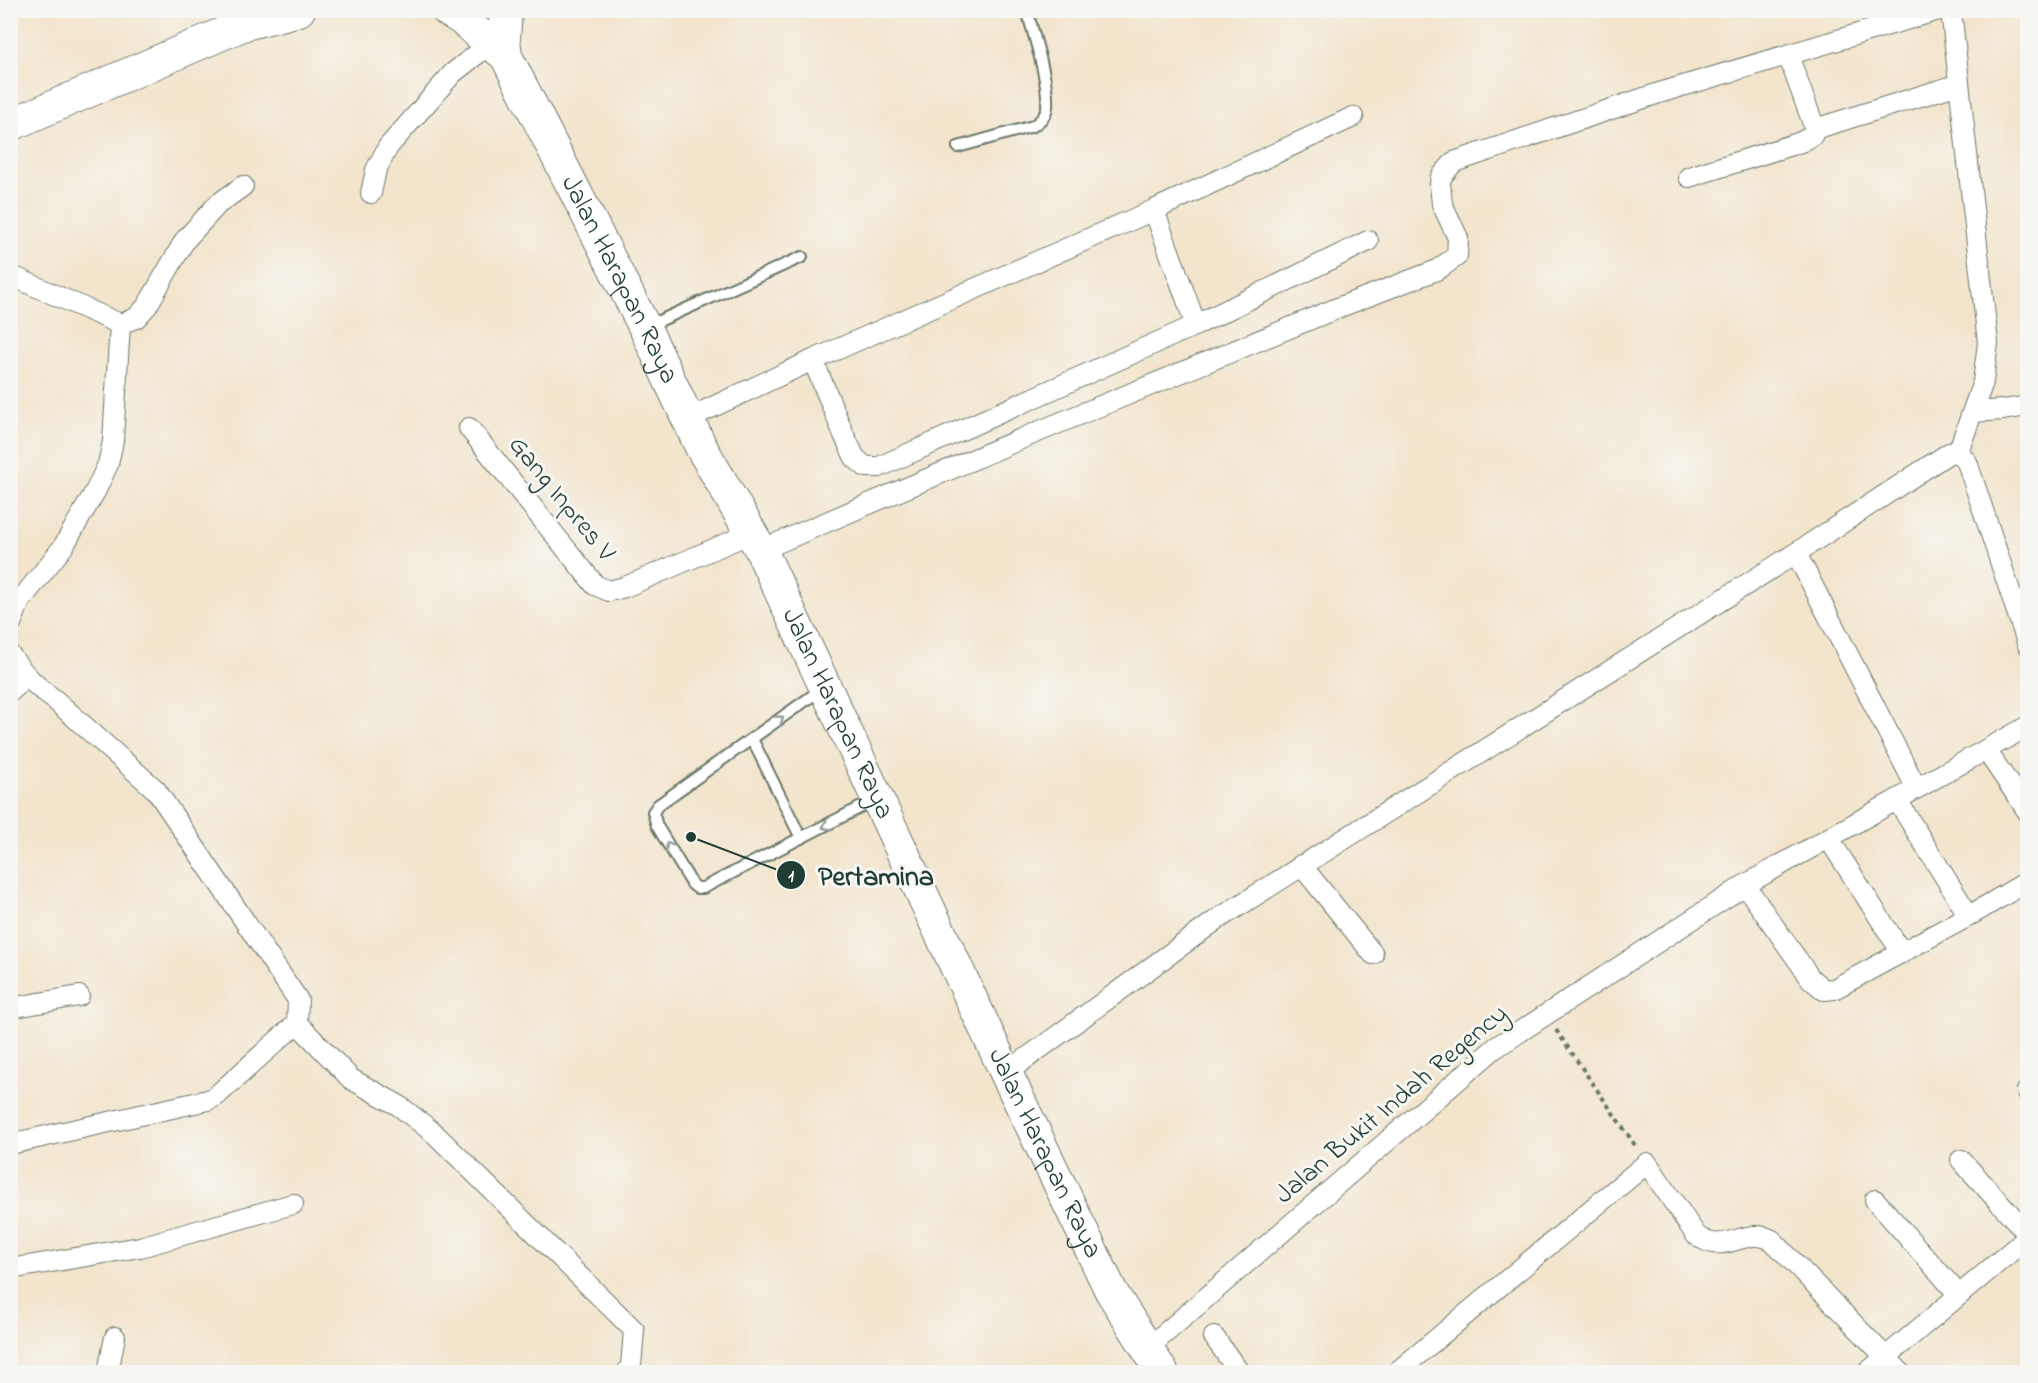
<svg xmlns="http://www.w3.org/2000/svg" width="2038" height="1383" font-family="'Indie Flower',sans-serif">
<rect width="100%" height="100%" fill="#f6f6f2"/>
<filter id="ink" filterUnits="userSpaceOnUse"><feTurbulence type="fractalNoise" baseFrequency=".0167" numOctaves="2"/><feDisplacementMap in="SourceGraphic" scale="12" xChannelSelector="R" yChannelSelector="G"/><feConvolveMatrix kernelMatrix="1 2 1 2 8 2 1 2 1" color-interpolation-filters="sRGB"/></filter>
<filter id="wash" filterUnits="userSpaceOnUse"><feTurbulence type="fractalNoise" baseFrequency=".008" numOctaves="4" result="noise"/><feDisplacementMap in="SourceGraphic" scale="24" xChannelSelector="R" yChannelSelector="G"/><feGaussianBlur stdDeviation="1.35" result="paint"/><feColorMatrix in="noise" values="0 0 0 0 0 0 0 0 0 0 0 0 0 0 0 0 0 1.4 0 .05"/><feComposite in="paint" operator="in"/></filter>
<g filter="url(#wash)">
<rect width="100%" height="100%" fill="#f3e4cc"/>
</g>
<g filter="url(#ink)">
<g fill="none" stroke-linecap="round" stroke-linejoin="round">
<g stroke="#697769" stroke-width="14">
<g id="lane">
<path d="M958,147L1033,126C1040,121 1046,116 1047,107C1049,81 1034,37 1027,10"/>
<path d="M648,326L802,257"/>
<path d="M822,689L658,805L653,812L657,826L692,884L697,888H703L875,800"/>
<path d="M752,739L801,838"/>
</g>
</g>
<g stroke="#697769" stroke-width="22">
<g id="street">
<path d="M1951,10L1988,343L1983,382L1958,452"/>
<path d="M1815,129L1959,84"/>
<path d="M1689,177L1801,142L1812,136L1815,129L1788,55"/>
<path d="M371,193L376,170L388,147L453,73L490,44"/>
<path d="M1154,210L1196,325"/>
<path d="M10,275L120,324L113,441L108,464L96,490L63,547L20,601L10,626"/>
<path d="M120,324L136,318L147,306L185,240L218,204L243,186"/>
<path d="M813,360L844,435L855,458L866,467H879L1196,325L1368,241"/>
<path d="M1973,412L2003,410L2028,406"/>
<path d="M687,419L813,360L1154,210L1353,117"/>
<path d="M469,428L595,585L609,591L625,587L751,533"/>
<path d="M761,550L1035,433L1340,307L1437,270L1457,256L1458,238L1442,204L1440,184L1441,177L1454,162L1659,93L1939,10"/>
<path d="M1796,553L1916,787"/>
<path d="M10,655C24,674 36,687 55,700L156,790L298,1000L297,1023L216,1096L208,1100L10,1144"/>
<path d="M10,692L26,677"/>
<path d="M1986,750L2028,812"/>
<path d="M1897,800L1969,916"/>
<path d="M1829,839L1902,953"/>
<path d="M1301,865L1373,954"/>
<path d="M1745,885L1811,979L1824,990L1834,989L1969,916L2028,881"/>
<path d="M10,1008L79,996"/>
<path d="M297,1023L351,1079L398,1105L434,1133L634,1330L631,1366L627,1372"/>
<path d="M1006,1073L1215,921L1796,553L1949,453L1958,452L1967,462L2028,645"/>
<path d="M2027,1091H2028"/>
<path d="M1961,1160L2028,1234"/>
<path d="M1875,1200L1959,1295"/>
<path d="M10,1269L140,1247L293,1204"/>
<path d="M1214,1337L1239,1372"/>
<path d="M1148,1348L1495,1048L1745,885L2028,726"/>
<path d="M108,1372L115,1337"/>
<path d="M1397,1372L1647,1163L1696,1235C1725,1258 1744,1225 1772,1240L1900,1372"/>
<path d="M1868,1372L2028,1237"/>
</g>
</g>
<g stroke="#697769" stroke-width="34">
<g id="primary">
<path d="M447,10L460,18L506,56"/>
<path id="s1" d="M506,10L504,39L506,56L645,328L701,447L761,550L1006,1073L1111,1291L1162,1372"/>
<path d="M10,125L245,24L299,10"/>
</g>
</g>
<path stroke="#697769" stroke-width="4" stroke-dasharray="4.5 4.5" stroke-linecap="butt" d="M1556,1030L1637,1148"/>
<use href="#lane" stroke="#fff" stroke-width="10"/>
<use href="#street" stroke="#fff" stroke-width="20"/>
<use href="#primary" stroke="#fff" stroke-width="32"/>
</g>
<defs><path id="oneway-chevron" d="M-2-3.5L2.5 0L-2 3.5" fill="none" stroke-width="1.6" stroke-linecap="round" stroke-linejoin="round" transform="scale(1.5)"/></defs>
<g stroke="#8f9e9a">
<use href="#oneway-chevron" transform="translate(780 719) rotate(-36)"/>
<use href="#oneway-chevron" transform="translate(826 826) rotate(153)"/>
<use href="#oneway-chevron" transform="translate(669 846) rotate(-121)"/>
</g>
</g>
<g text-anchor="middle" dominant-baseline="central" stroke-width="6" stroke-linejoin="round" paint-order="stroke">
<g font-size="27" fill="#1f3d34" stroke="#f6f6f2">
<text stroke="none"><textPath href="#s1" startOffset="297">Jalan Harapan Raya</textPath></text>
<text transform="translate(561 499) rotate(51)">Gang Inpres V</text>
<text stroke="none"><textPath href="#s1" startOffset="783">Jalan Harapan Raya</textPath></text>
<text transform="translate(1392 1105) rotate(-40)">Jalan Bukit Indah Regency</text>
<text stroke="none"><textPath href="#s1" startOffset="1269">Jalan Harapan Raya</textPath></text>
</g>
</g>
<path fill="none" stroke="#1f3d34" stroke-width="2" d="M691 837L791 875"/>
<g fill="#1f3d34" stroke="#f6f6f2" stroke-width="2">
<circle cx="691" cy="837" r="6"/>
<circle cx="791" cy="875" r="15"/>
</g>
<g font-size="18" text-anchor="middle" font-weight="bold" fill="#fff">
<text x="791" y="881">1</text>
</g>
<g font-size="28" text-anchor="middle" font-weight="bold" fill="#1f3d34" stroke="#f6f6f2" stroke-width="6" stroke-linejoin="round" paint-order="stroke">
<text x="876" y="885">Pertamina</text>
</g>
<rect width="2038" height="1383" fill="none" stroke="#f6f6f2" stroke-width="36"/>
</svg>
